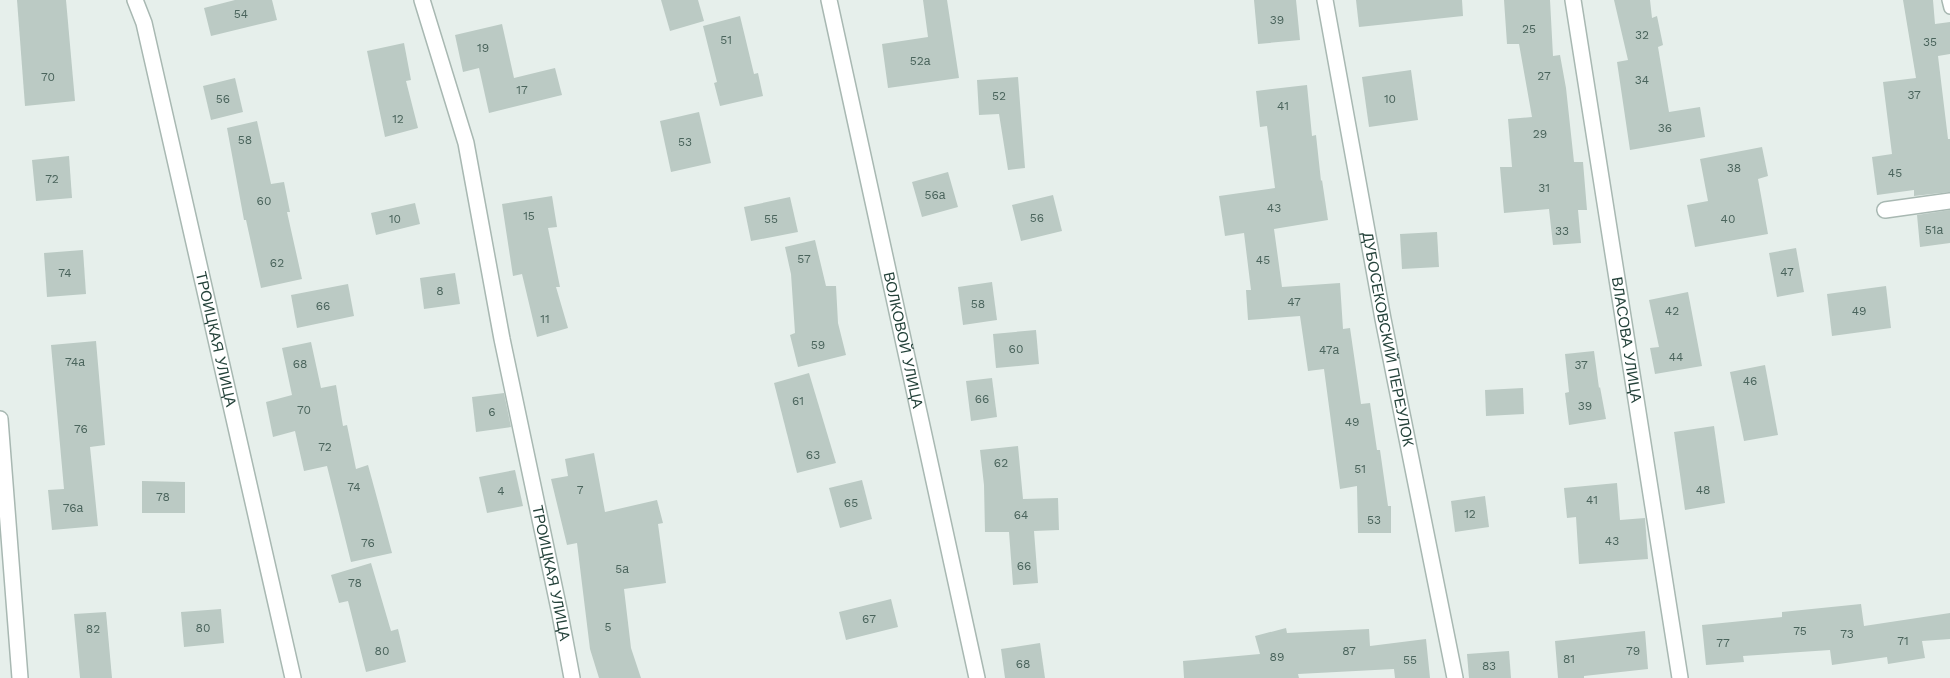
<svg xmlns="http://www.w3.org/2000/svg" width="1950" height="678" font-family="'Work Sans',sans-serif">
<rect width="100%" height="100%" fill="#e6efeb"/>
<g fill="#bbcac4">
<path d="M17,0H66L75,101L25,106Z"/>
<path d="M235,0H272L277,20L211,36L204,8Z"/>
<path d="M661,0H698L704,21L670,31Z"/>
<path d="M923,0H947L959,78L888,88L882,44L928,37Z"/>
<path d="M1254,0H1296L1300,40L1258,44Z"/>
<path d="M1356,0H1462L1463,16L1359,27Z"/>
<path d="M1504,0H1550L1553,56L1560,55L1566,88L1574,162H1583L1587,210H1578L1581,243L1553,245L1549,209L1504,213L1500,167H1512L1508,119L1532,117L1519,44H1507Z"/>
<path d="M1614,0H1650L1652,18L1657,16L1663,45L1658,47L1669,112L1700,107L1705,137L1630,150L1617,62L1628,60Z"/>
<path d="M1903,0H1933L1935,24L1950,22V54L1938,56L1948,139H1950V192L1914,196V190L1877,195L1872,157L1892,154L1883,82L1916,78Z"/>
<path d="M740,16L754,74L758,73L763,96L720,106L714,83L717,82L703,26Z"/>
<path d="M502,24L514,78L555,68L562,95L489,113L479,68L463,72L455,35Z"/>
<path d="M404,43L411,80L406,81L418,128L385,137L367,51Z"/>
<path d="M1411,70L1418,120L1369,127L1362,77Z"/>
<path d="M1018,77L1025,168L1008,170L999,114L979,115L977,80Z"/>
<path d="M235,78L243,112L211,120L203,86Z"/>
<path d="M1307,85L1312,136L1316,135L1321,181L1322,180L1328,220L1274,229L1282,287L1340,283L1343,329L1350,328L1361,404L1370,403L1377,450H1380L1388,506H1391V533H1358L1357,486L1340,489L1324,369L1308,371L1300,316L1248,320L1246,290H1251L1244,233L1225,236L1219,196L1275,188L1267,126L1260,127L1256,91Z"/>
<path d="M699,112L711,163L671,172L660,121Z"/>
<path d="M257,121L271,184L284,182L290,212H287L302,279L261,288L246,220H244L227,128Z"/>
<path d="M1762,147L1768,176L1758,179L1768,234L1695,247L1687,205L1708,201L1700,159Z"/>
<path d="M69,156L72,198L36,201L32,160Z"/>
<path d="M948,172L958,207L922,217L912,182Z"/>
<path d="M1053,195L1062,231L1021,241L1012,205Z"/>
<path d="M552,196L557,227L548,228L560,287H556L568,328L537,337L522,274L513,276L502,204Z"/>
<path d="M790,197L798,232L751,241L744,207Z"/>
<path d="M415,203L420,224L376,235L371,213Z"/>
<path d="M1950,210V243L1920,247L1917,215Z"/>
<path d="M1437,232L1439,267L1402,269L1400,234Z"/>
<path d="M815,240L826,286H836L838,323L846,355L798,367L790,335L795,333L791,274L785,247Z"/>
<path d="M1796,248L1804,292L1777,297L1769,253Z"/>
<path d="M83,250L86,294L47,297L44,253Z"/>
<path d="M455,273L460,304L424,309L420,278Z"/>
<path d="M992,282L997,320L963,325L958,287Z"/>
<path d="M348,284L354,316L297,328L291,295Z"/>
<path d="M1886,286L1891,328L1832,336L1827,294Z"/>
<path d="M1688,292L1702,366L1655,374L1650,348L1659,347L1649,300Z"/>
<path d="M1036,330L1039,364L996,368L993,334Z"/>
<path d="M96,341L105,445L90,447L98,526L52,530L48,490L64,489L51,345Z"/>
<path d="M311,342L321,388L336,385L343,426L347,425L356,469L368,465L392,553L351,562L327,466L304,471L295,431L273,437L266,402L292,395L282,348Z"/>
<path d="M1594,351L1599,388L1600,387L1606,419L1569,425L1565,393L1569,392L1565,354Z"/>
<path d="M1765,365L1778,435L1744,441L1730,372Z"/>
<path d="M809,373L836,463L797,473L774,383Z"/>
<path d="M992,378L997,417L971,421L966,381Z"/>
<path d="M1523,388L1524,414L1486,416L1485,390Z"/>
<path d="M504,393L511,427L476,432L472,397Z"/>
<path d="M1714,426L1725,503L1685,510L1674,432Z"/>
<path d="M1018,446L1023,499L1058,498L1059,530L1034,531L1038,583L1013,585L1009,532H985L984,485L980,450Z"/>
<path d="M594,453L605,512L657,500L663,523L658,524L666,583L624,589L631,648L641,678H599L590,649L577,543L567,545L551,479L568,476L565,459Z"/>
<path d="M515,470L523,506L487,513L479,477Z"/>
<path d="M862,480L872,519L840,528L829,488Z"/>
<path d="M142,481L185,482V513H142Z"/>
<path d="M1617,483L1620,520L1645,518L1648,559L1579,564L1576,517L1567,518L1564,488Z"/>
<path d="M1485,496L1489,527L1455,532L1451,501Z"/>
<path d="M371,563L391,631L398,629L406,662L366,672L348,601L339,603L331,575Z"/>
<path d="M891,599L898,627L846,640L839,612Z"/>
<path d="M1861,604L1864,626L1950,613V639L1922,641L1925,658L1888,664L1887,657L1832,665L1830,650L1743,656L1744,662L1706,665L1702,625L1782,617V612Z"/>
<path d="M221,609L224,643L184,647L181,612Z"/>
<path d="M106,612L112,678H80L74,614Z"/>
<path d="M1286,628L1287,633L1369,629L1370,646L1426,639L1430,678H1395L1394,669L1298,674L1299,678H1184L1183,661L1260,654L1255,636Z"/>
<path d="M1645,631L1648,669L1584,676V678H1558L1555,641Z"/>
<path d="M1040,643L1045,678H1005L1001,649Z"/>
<path d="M1509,651L1511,678H1469L1467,654Z"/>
</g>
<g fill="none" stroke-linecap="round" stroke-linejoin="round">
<g stroke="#a8b8b2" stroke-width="14">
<path id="service" d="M1948,0L1950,8"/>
</g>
<g stroke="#a8b8b2" stroke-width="18">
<g id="minor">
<path id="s1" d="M135,0L144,23L293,678"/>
<path id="s2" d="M422,0L466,143L502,339L560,614L572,678"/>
<path id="s3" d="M829,0L977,678"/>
<path id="s4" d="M1325,0L1383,319L1455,678"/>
<path id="s5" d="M1573,0L1680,678"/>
<path d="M1885,210L1950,201"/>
<path d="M0,419L20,678"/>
</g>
</g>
<use href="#service" stroke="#fff" stroke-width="11"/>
<use href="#minor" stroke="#fff" stroke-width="15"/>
</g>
<g text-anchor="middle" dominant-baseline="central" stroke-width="4" stroke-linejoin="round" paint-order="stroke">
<g font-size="12" fill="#4a645c">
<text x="241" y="14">54</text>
<text x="1277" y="20">39</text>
<text x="1529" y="29">25</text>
<text x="1642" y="35">32</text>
<text x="726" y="40">51</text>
<text x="1930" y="42">35</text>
<text x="483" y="48">19</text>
<text x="920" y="61">52а</text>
<text x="1544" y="76">27</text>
<text x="48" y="77">70</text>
<text x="1642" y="80">34</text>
<text x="522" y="90">17</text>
<text x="1914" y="95">37</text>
<text x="999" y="96">52</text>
<text x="223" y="99">56</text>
<text x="1390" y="99">10</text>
<text x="1283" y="106">41</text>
<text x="398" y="119">12</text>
<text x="1665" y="128">36</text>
<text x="1540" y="134">29</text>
<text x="245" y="140">58</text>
<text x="685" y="142">53</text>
<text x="1734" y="168">38</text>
<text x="1895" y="173">45</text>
<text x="52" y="179">72</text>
<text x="1544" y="188">31</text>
<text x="935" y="195">56а</text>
<text x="264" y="201">60</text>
<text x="1274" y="208">43</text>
<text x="529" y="216">15</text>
<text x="1037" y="218">56</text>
<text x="395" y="219">10</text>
<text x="771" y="219">55</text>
<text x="1728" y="219">40</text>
<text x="1934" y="230">51а</text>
<text x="1562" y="231">33</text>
<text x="804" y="259">57</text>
<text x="1263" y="260">45</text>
<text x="277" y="263">62</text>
<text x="1787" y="272">47</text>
<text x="65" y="273">74</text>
<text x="440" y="291">8</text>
<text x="1294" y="302">47</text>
<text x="978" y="304">58</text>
<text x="323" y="306">66</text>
<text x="1672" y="311">42</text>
<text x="1859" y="311">49</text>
<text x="545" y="319">11</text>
<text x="818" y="345">59</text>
<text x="1016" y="349">60</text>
<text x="1329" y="350">47а</text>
<text x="1676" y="357">44</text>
<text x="75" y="362">74а</text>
<text x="300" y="364">68</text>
<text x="1581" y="365">37</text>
<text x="1750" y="381">46</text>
<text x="982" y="399">66</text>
<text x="798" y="401">61</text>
<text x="1585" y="406">39</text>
<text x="304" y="410">70</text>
<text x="492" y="412">6</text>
<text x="1352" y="422">49</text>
<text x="81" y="429">76</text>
<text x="325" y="447">72</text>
<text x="813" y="455">63</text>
<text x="1001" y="463">62</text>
<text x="1360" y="469">51</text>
<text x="354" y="487">74</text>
<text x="580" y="490">7</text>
<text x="1703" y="490">48</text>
<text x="501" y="491">4</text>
<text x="163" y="497">78</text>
<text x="1592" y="500">41</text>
<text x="851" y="503">65</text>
<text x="73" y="508">76а</text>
<text x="1470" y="514">12</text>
<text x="1021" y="515">64</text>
<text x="1374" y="520">53</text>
<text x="1612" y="541">43</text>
<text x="368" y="543">76</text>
<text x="1024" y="566">66</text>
<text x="622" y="569">5а</text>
<text x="355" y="583">78</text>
<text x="869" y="619">67</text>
<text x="608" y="627">5</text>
<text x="203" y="628">80</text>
<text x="93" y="629">82</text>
<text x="1800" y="631">75</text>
<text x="1847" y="634">73</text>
<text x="1903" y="641">71</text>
<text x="1723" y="643">77</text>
<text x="382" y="651">80</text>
<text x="1349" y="651">87</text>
<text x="1633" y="651">79</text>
<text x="1277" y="657">89</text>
<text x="1569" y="659">81</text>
<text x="1410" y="660">55</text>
<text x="1023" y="664">68</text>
<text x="1489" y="666">83</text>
</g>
<g font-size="15" fill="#24423a" stroke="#f7fbf9">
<text stroke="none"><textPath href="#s1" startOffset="349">ТРОИЦКАЯ УЛИЦА</textPath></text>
<text stroke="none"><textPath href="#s3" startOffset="348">ВОЛКОВОЙ УЛИЦА</textPath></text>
<text stroke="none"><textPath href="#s4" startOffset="345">ДУБОСЕКОВСКИЙ ПЕРЕУЛОК</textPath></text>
<text stroke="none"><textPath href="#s5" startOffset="344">ВЛАСОВА УЛИЦА</textPath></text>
<text stroke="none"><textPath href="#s2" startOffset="588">ТРОИЦКАЯ УЛИЦА</textPath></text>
</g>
</g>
</svg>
